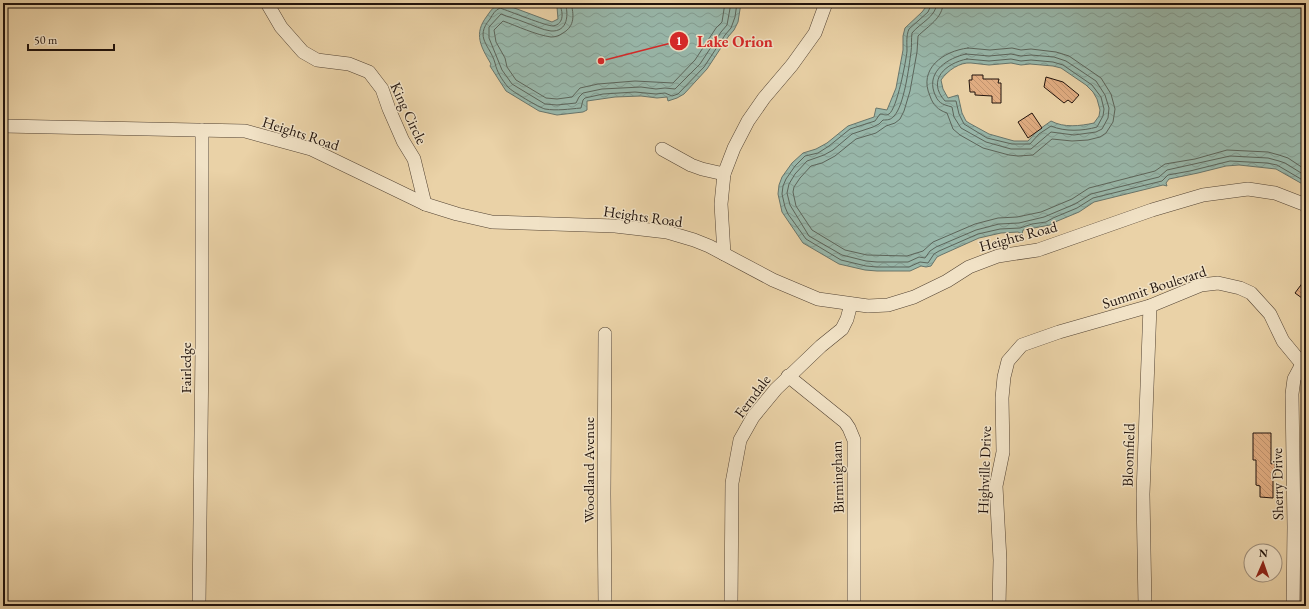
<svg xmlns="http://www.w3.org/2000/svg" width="1309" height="609" font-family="'EB Garamond',serif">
<defs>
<pattern id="water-waves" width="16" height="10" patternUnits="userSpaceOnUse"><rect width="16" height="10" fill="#98b7aa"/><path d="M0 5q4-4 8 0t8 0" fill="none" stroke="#839c91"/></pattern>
<pattern id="building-back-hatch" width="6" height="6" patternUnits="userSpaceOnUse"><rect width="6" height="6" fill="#e1ad82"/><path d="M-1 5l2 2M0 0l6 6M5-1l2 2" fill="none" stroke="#c1946f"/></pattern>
</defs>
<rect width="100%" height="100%" fill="#ead2a7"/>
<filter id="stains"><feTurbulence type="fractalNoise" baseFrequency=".005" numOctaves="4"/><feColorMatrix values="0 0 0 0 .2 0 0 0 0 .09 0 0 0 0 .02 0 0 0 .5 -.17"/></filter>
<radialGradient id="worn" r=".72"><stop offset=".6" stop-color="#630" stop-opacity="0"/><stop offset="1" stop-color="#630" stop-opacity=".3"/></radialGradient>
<g fill="url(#water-waves)" stroke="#68756b" fill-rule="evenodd">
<path d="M501,3L552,22L558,19L557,7L555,3H741L738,22L734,30L728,37L707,69L684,94L677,98L668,101L667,97L657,98L641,96L615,97L587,101V110L583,112L557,115L539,111L506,91L490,66L491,64C481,47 473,34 487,16C491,10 494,6 501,3Z"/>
<path d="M929,3H1306V186L1276,169L1239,165L1226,166L1198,173L1169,179L1166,183L1167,186L1163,185L1094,202L1079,212L1055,222L1050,225L1023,230L1022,234L1018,232L1001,233L979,238L941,255L937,257L931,266L926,267L921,266L910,271H877L865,270L839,264L803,243L782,212L778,194L779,185L782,177L792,163L803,153L816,149L827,143L848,126L874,117L876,108L887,110L896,88L903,50V36L905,28L922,12ZM971,63L989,65L1011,63L1021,65L1030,64L1053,66L1061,68L1086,85L1093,92L1097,99L1100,110L1099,116L1094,123C1080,126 1064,128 1051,121L1037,131L1028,141H1014L989,134L969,123L966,121L962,113L958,95L948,98L943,89L941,80C948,70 960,62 971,63Z"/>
</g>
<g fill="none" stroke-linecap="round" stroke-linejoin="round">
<g stroke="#5c655b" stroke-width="1">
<path d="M559,3C563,11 565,24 553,26C546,26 509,11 500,8C495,10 493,14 490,19C474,38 490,45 495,63C497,72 502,80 508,87C511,91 540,108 545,109C557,111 569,109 581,108L583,100L585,98L603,94L635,92L656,94L665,93L672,96L678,94L704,67L725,35L731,28L735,17L737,3"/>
<path d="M565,3C569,14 568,32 551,31C542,30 533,25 524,22C517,19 508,17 501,14L489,27V38L502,70L512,84L545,104L557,105L576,103L579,97L583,93L602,89L641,87L656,89L665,88L675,89L700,64L721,32L727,25L731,3"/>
<path d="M571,3C574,15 575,26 563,33C559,36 555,37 551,37C536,35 517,26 503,21L494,30L496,42L505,58L507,67L516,80L546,98L557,99L572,97L580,88L598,84L635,81L673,83L695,60L716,28L722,22L725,3"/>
<path d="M932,3L928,12L909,29C906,36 907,43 907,51C906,61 897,109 889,114C886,116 883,114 880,114L875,121L850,129L829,146L818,153L805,156L795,166L786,179L783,186L782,194L785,207L788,214L806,239L841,260L866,266L877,267H909L920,262L928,263L934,254L939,251L978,234L1000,229L1020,228L1032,224L1046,222L1053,218L1077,208L1093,198L1162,181L1168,175L1190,171L1230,161L1267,163L1277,165L1306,182"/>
<path d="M937,3C936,17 920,23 912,33C911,39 912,46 911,52C909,67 904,106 894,116C891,120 887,120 883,120L879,124L873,127L852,134L833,150L824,155L807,161L795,174L789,184L787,193L790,205L809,236L842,255L866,261L877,262H908L919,257L925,258L930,251L936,247L976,230L999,224L1019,223L1044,217L1075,204L1091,194L1159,177L1167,170L1230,156L1268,158L1279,161L1285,163L1306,176"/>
<path d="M943,3C943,18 928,26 918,36L917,52L910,91L904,111L900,119L895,123L886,126L876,133L856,139L835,156L822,163L811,166L800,178L794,187L793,192L796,206L812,230L845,250L867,255L907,256L923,251L933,242L975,224L998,218L1017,217L1041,212L1072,199L1089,188L1155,171L1165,164L1195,159L1227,150L1268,152L1279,155L1288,158L1306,170"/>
<path d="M968,48L990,50L1012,48L1021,50L1031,49L1056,52L1069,56L1101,78L1111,94L1115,109L1113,122L1106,133L1100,137L1088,140L1072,141L1052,139L1033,155L1018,156L1009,155L983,148L960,135L953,129L947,113C938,110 933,105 930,96C918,69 943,51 968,48Z"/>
<path d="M966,54L989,56L1011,54L1021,56L1031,55L1054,57L1066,61L1096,81L1105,95L1109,108L1108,118L1102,129L1096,132L1074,135L1051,132L1031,149H1011L986,142L961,128L954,117L952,107C941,104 938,103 934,92C927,71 948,58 966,54Z"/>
<path d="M967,59L989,61L1011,59L1021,61L1031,60L1053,62L1063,65L1092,85L1101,97L1104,109L1103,116L1097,127C1083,131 1065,132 1051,126L1039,134L1030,144H1012L987,138L964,124L959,114L956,101H945C926,80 946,63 967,59Z"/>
</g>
</g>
<g fill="url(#building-back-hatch)" stroke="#21130c">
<path d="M972,75H983V79H999L998,83H1001V103H992V96L975,95V92H970L969,80H972Z"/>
<path d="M1046,77L1063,82L1079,95L1072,103L1068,100L1064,103L1044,87Z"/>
<path d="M1032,113L1042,128L1028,138L1018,122Z"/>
<path d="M1306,278V301L1295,293Z"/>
<path d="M1253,433H1271V464L1275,463V476H1273V498L1260,497V486L1256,485V460H1253Z"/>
</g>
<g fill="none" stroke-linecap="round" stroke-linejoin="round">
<g stroke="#534333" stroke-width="14">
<g id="minor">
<path d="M267,3L281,27L303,52L317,60L349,64L369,72L382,89L389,109L403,141L414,159L425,204"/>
<path d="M3,126L245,131L311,149L425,204L457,214L492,222L615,226L667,232L694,240L709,246L773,280L818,299L868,306L888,305L914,297L947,281L969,267L998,256L1038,250L1152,210L1203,195L1248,189L1275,193L1306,205"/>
<path d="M662,149L691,165L702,169L724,174"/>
<path d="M724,254L721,204L724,174L734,148L748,121L764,98L792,65L815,33L826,3"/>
<path d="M605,334L604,494L605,606"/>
<path d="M788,376L845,422L849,428L854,440V606"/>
<path d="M199,606L202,349V130"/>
<path d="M731,606L732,483L740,440L753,417L776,389L821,346L842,329L847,319L851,304"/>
<path d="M999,606L1000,560L996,486L1003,452L1002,398L1004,377L1008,361L1022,345L1059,332L1150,306L1201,285L1218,283L1240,288L1251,293L1270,314L1283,341L1302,364L1306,362"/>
<path d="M1145,606L1143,494L1150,306"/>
<path d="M1293,606L1294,527L1292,394L1294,379L1302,364"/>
</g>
</g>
<use href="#minor" stroke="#f1e2c6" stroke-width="13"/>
</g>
<g text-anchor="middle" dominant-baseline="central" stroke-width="3" stroke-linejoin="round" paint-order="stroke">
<g font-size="15" fill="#21130c" stroke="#f1e2c6">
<text transform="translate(409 113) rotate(65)">King Circle</text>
<text transform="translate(301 133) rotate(18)">Heights Road</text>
<text transform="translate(643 216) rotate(8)">Heights Road</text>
<text transform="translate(1018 236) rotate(-15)">Heights Road</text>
<text transform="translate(1154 287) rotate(-18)">Summit Boulevard</text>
<text transform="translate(185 368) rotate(-90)">Fairledge</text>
<text transform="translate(752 396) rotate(-53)">Ferndale</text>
<text transform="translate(1128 455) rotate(-88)">Bloomfield</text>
<text transform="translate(588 470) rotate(-90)">Woodland Avenue</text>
<text transform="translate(984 470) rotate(-88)">Highville Drive</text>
<text transform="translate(837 477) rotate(-92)">Birmingham</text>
<text transform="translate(1277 484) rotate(-91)">Sherry Drive</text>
</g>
</g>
<path fill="none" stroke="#d62828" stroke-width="1.5" d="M601 61L679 41"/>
<g fill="#d62828" stroke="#f1e2c6" stroke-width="1.5">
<circle cx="601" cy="61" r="4"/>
<circle cx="679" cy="41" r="10"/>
</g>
<g font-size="12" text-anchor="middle" font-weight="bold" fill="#fff">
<text x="679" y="45">1</text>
</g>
<g font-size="16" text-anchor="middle" font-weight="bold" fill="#d62828" stroke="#f1e2c6" stroke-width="3" stroke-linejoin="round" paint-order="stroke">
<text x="735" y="47">Lake Orion</text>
</g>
<rect width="1309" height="609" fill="none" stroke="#ead2a7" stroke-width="16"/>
<rect x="4" y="4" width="1301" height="601" fill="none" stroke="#21130c" stroke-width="2"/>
<rect x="8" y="8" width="1293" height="593" fill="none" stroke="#21130c"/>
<g transform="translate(1263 563) rotate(2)"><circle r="19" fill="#f1e2c6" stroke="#9e8f7c"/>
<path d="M0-3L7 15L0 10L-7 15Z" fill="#8f2418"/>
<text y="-6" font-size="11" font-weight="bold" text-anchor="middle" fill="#21130c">N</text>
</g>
<path d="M28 44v6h86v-6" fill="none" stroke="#21130c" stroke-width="2"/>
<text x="34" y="44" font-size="12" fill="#21130c" stroke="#f1e2c6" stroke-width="3" paint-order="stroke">50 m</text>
<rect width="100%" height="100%" filter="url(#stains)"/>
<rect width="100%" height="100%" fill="url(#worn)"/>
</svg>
